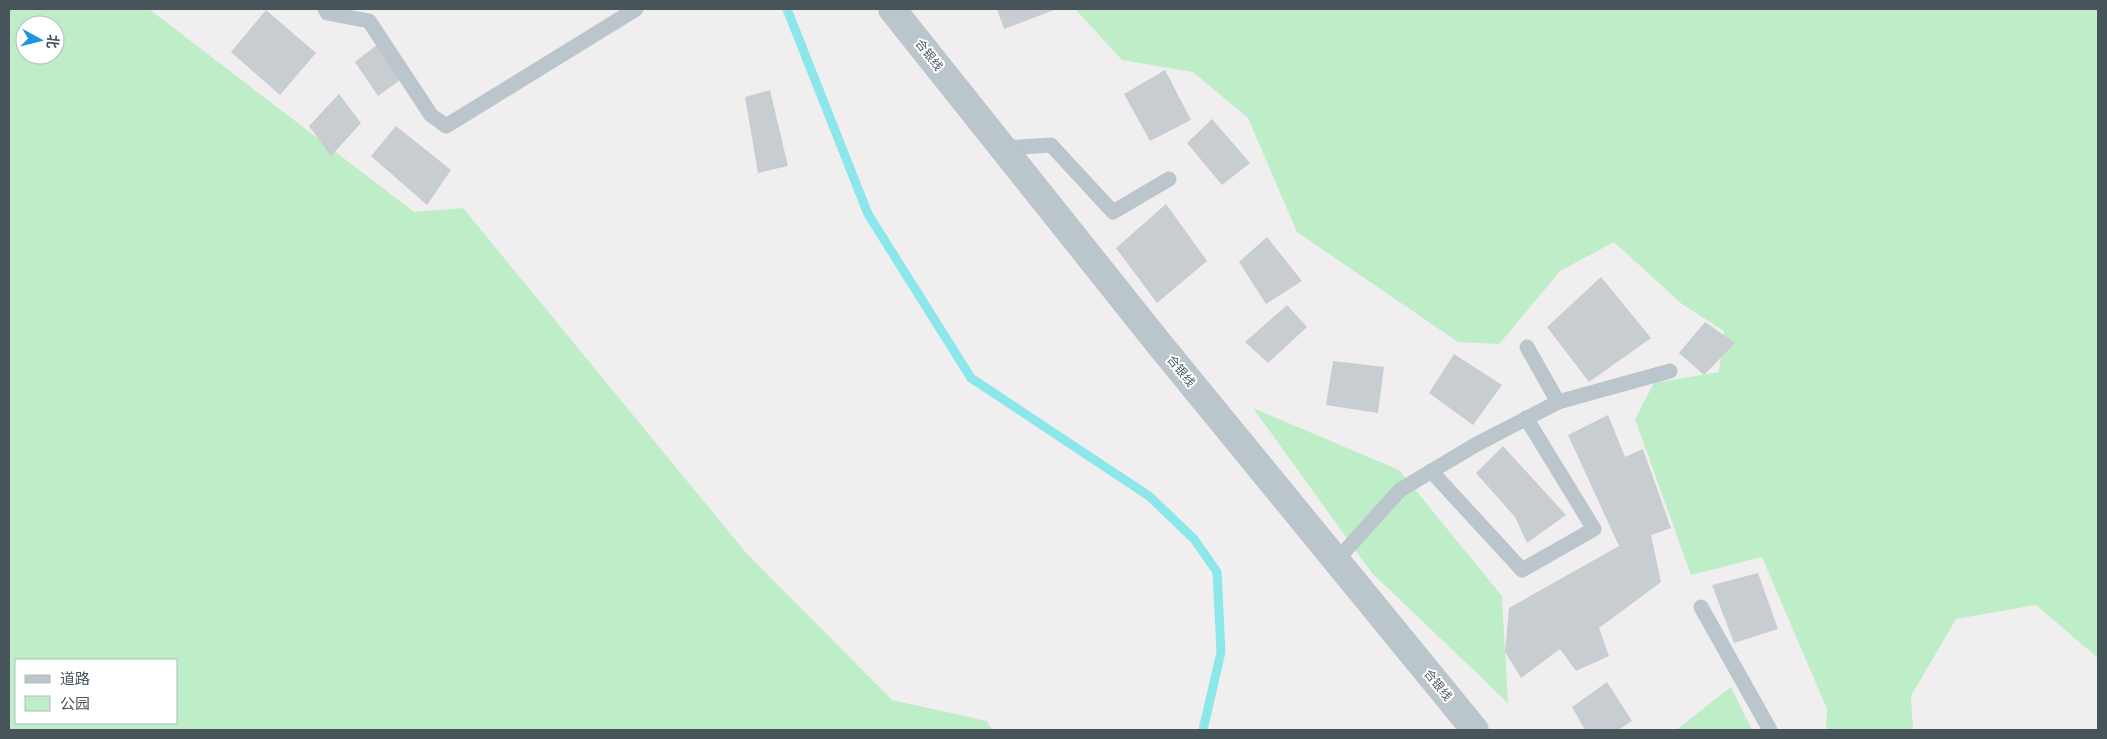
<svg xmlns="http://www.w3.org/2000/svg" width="2107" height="739" font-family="'Work Sans','Noto Sans SC',sans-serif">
<rect width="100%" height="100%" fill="#f1eeef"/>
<g fill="#bdeec7" fill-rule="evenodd">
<path d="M9,9H149L414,212L463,208L747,554L892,700L987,721L992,730H9ZM25,25H55V55H25ZM16,660H176V723H16Z"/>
<path d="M1075,9H2098V658L2036,605L1956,619L1911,696L1913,730H1826L1827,709L1762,557L1691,575L1635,419L1654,383L1719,372L1724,331L1682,304L1614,242L1560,271L1499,344L1458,342L1297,232L1248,118L1193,72L1122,60Z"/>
<path d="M1253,408L1399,470L1502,596L1508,703L1372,573Z"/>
<path d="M1731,687L1752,730H1676Z"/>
</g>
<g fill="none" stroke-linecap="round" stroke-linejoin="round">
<path stroke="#8be7ea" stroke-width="9" d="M787,9L868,214L971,378L1149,496L1194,539L1217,572L1221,652L1203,730"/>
</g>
<g fill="#c8cdd1">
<path d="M997,9H1057L1004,29Z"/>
<path d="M266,10L316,53L280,95L231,52Z"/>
<path d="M382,41L407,75L378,96L355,62Z"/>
<path d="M1165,70L1191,120L1150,141L1124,94Z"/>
<path d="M770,90L788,166L758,173L745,97Z"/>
<path d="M339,94L361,123L331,156L309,126Z"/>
<path d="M1212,119L1250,163L1222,185L1187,143Z"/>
<path d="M396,126L451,170L427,205L371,156Z"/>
<path d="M1166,204L1207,261L1157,303L1116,248Z"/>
<path d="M1267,237L1302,281L1266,304L1239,262Z"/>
<path d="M1601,277L1651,338L1589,382L1547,327Z"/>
<path d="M1287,305L1307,327L1268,363L1245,342Z"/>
<path d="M1705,322L1735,343L1704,375L1679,353Z"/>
<path d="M1454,354L1502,385L1473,425L1429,393Z"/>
<path d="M1333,361L1384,367L1378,413L1326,405Z"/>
<path d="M1608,415L1625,457L1643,449L1671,528L1651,535L1661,582L1599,628L1609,656L1576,671L1560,649L1521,678L1505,652L1509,608L1619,546L1568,435Z"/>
<path d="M1503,446L1566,515L1527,543L1515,517L1476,473Z"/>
<path d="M1758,573L1778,629L1734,643L1712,585Z"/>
<path d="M1607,682L1632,721L1618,730H1585L1572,707Z"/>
</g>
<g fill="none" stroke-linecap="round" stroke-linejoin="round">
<g stroke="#bac6cb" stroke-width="15">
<path d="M325,9L327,13L369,21L431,115L446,126L636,9"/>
<path d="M1003,148L1051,145L1113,212L1169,179"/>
<path d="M1527,347L1558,402"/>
<path d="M1431,471L1522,570L1594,529L1526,418"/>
<path d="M1336,561L1400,490L1477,444L1558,402L1670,371"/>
<path d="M1701,607L1770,730"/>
</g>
<path stroke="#bac6cb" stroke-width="28" d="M892,9L1160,345L1475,730"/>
</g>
<g text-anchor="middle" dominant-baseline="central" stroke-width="4" stroke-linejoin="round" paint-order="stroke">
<g font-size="12" fill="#47555b" stroke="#fff">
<text transform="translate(929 55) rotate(52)">合银线</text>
<text transform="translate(1181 371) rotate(51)">合银线</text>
<text transform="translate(1438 685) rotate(51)">合银线</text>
</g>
</g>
<rect width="2107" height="739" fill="none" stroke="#47555b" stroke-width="20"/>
<rect x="15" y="659" width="162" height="65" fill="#ffffff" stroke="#b5bbbd"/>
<rect x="25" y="675" width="25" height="8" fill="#bac6cb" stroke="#b5bbbd"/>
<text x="60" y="684" font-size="15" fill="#47555b">道路</text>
<rect x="25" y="696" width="25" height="15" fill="#bdeec7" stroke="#b5bbbd"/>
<text x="60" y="709" font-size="15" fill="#47555b">公园</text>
<g transform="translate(40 40) rotate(97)"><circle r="24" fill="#ffffff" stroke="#b5bbbd"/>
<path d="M0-4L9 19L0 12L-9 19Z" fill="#1c93dd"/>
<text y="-8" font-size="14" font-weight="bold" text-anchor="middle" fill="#47555b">北</text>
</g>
</svg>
